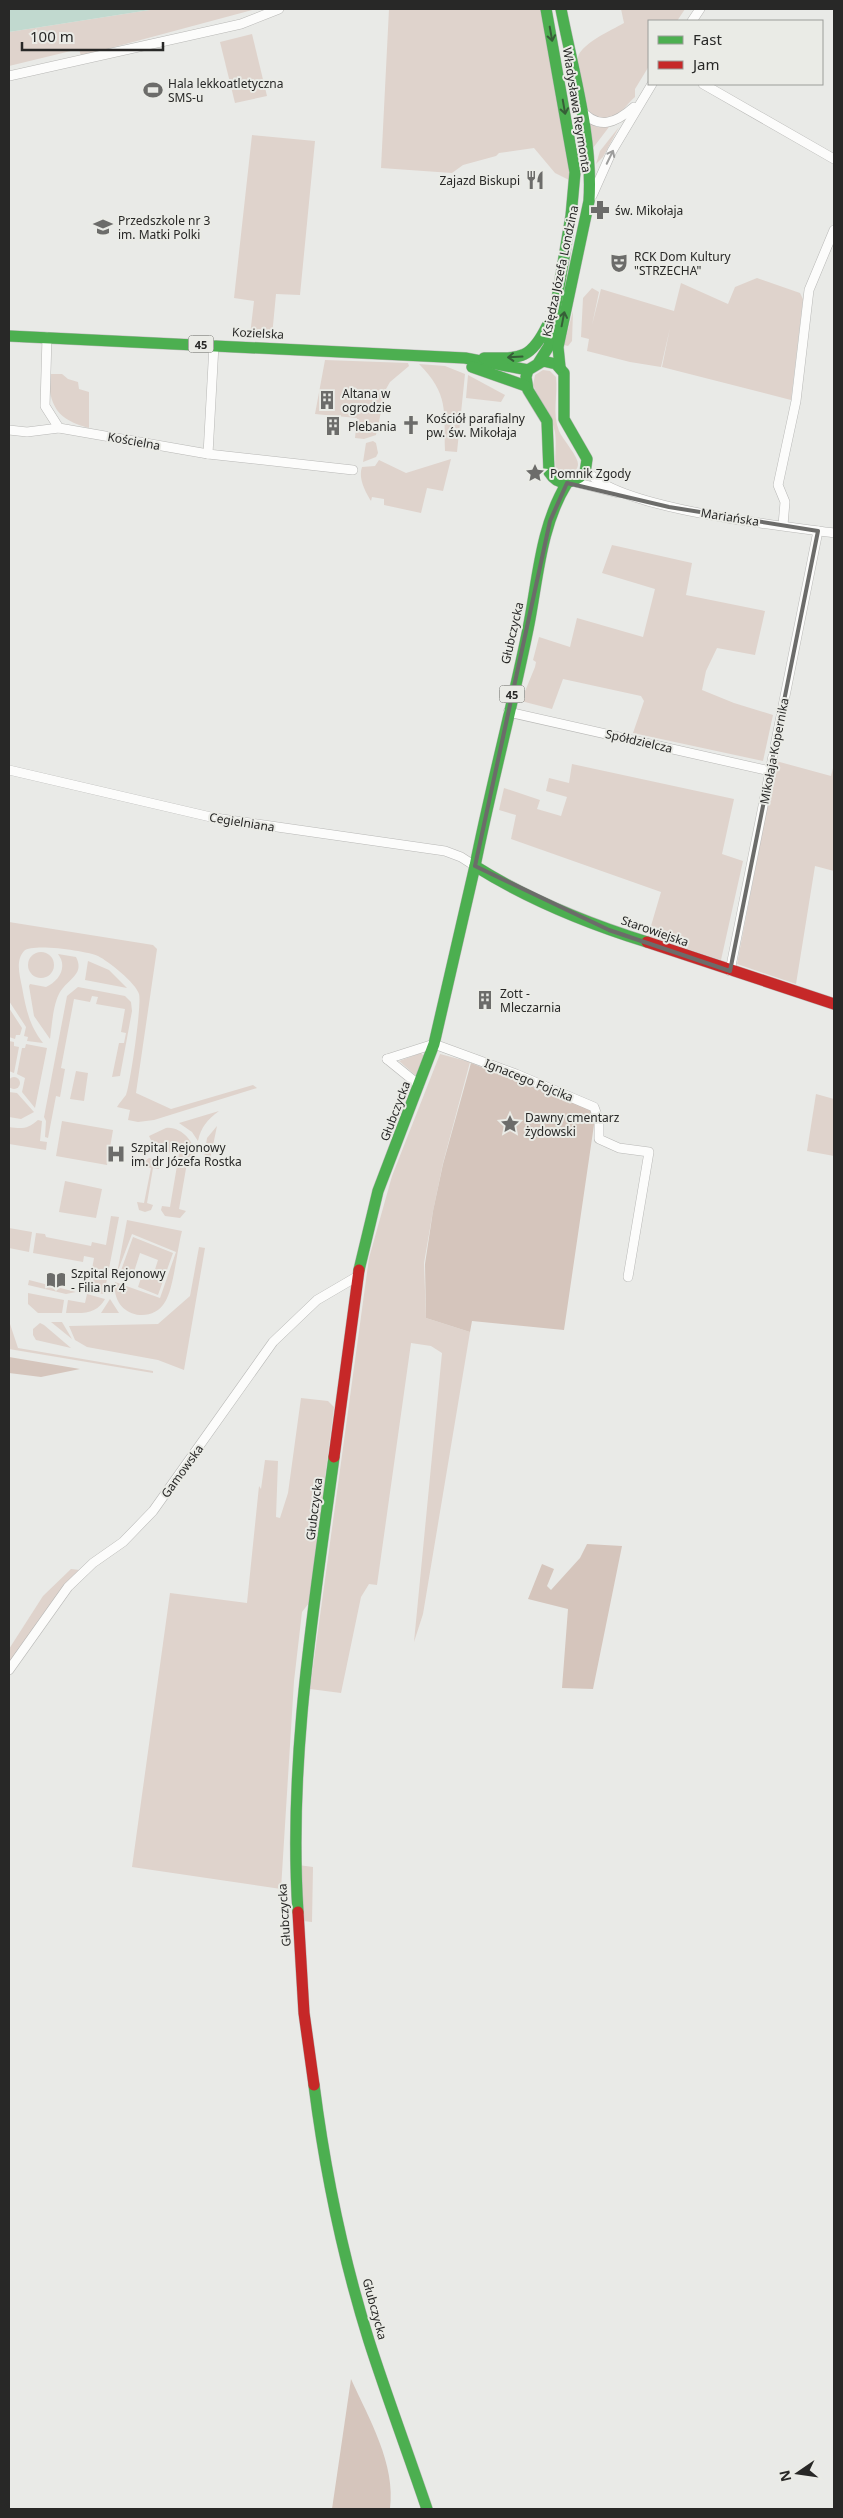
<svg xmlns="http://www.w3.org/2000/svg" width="843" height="2518" font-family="'Noto Sans',sans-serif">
<rect width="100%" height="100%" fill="#e9eae7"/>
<g fill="#dfd3cc">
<path d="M156,9H256L81,56L79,49L9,66V32Z"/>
<path d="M389,9H541L571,181L555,173L534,148L499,153L496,156L463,165L452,173L381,168Z"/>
<path d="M621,9H685L677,21H649V66L635,89V97C627,104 619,117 608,119C600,121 589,114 585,107C581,98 575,61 579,54C588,40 610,31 624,23Z"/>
<path d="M252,34L267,96L235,103L220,42Z"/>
<path d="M587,121L597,127H609L593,148Z"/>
<path d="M619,127L603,157L596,164L600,151Z"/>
<path d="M252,135L315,141L300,295L276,294L272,336L250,335L254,301L234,298Z"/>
<path d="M757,278L800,293L803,299L791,400L662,367L670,328L661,367L630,362L587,351L589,339L581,337L583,298L592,288L599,292L592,325L601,289L674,311L681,283L728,304L735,287Z"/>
<path d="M573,311L572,341L568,346L564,345L565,341Z"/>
<path d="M325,360L408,363L409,366L390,382L386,389L376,435L364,439L355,438L357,418L315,414Z"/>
<path d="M419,364L445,366L465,374L457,452L445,451C444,411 449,394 419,364Z"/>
<path d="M543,370L550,371L556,377C558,396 552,413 559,431C563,440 579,457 578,465C577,472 570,475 564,476L556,472C554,459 557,446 555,432C551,412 540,402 533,385L535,375Z"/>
<path d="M48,374H62L68,379L78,382L79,389L89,392V428C56,419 50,406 48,374Z"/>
<path d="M468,375L505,395L501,402L466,398Z"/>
<path d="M373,441L376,443L378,453L376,457L363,462L366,443Z"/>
<path d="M451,459L443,491L427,488L421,513L384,505V499L372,497L371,501C365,491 358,478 362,467L375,466L379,460L406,473Z"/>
<path d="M612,545L692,563L686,595L765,611L755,655L717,648L706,671L702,690L734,703L773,715L763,761L633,733L644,701L641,696L563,679L552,709L521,701L535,667L536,662L533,660L539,637L570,647L577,618L643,637L655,589L602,573Z"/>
<path d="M776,761L831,776L834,764V871L815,866L796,984L737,964Z"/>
<path d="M572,764L734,799L722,854L743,861L721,960L648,936L661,892L511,839L516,815L499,810L504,788L540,800L537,809L561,816L567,797L546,791L549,778L569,783Z"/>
<path d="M9,922L153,945L157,949L136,1093L171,1109L253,1085L257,1088L154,1120L138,1122L128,1120L130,1110L117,1107C120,1102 123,1099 126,1095C130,1086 142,1004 139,994C136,983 108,961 98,956C86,951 33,943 24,951C15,961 20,976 22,987C26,1009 29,1025 43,1043L27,1041L28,1037L24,1036L26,1027L9,1001Z"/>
<circle cx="41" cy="965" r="13"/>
<path d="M58,954L76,957C85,974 68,979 60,992C53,1004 52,1025 50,1039L34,1016L29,986L30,984L46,987C59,981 68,967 58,954Z"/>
<path d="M88,961L109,970L127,988L85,980Z"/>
<path d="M78,987L125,996L131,1002L132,1011L120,1076L112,1077L119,1043H124L126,1033L121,1032L125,1009L96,1004L98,997L92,996L90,1002L74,999L61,1068L65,1069L60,1097L56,1096L48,1138L45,1137L46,1121L44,1117L67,996Z"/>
<path d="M9,1008L22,1028L20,1035H16L15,1039L9,1037Z"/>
<path d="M9,1041L14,1042V1046L19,1047L14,1073L9,1071Z"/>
<path d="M26,1044L47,1048L35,1108L22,1092L25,1078L17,1074L22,1048H25Z"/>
<path d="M421,1053L424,1056L418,1074L415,1075L399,1061Z"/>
<path d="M440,1054L470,1062L443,1163L433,1211L424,1263L426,1318L470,1332L423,1614L414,1642L442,1353L431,1346L411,1343L377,1585L369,1584L361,1597L341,1693L310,1689L369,1258L392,1176Z"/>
<path d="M76,1071L88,1073L84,1101L70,1099Z"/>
<circle cx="14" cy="1083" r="6"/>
<path d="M9,1092L17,1093L34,1112L21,1119L9,1117Z"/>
<path d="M816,1094L834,1099V1156L807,1151Z"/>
<path d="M219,1111C207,1120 201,1127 198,1141L192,1132L179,1123Z"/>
<path d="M38,1120L42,1121L40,1141L47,1142L46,1150L9,1144V1127C22,1129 28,1129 38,1120Z"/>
<path d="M62,1121L113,1130L107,1165L56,1156Z"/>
<path d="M217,1126L210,1160L204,1159L207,1138Z"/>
<path d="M166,1128C181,1126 196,1143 195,1157H188L179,1209L186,1211L180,1218L165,1216L161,1210L162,1206L170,1207L179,1154L156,1150L149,1136Z"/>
<path d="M149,1158L156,1160L160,1165L159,1169L153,1168L147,1203L153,1205L151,1210L145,1212L139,1210L137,1202L144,1203L151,1168L144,1166V1162Z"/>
<path d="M65,1181L102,1189L96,1218L59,1212Z"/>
<path d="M111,1216L119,1217L104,1294L88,1292L94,1258L84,1256L83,1262L33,1253L36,1233L45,1234L46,1237L91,1246L92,1242L106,1245Z"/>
<path d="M127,1220L182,1231C177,1249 174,1288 165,1302C152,1325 111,1317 115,1282L160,1298L176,1252L132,1234L117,1273Z"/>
<path d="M9,1228L32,1232L29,1252L9,1248Z"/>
<path d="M133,1237L173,1253L158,1295L138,1287L142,1275L152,1279L158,1260L140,1253L133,1275L128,1278L119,1276Z"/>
<path d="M199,1247L205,1248L184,1370L158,1360L87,1347L75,1340L69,1326L158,1324L190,1296Z"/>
<path d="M29,1280L76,1292L66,1294L28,1285Z"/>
<path d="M28,1293L64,1300L62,1313H38L28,1304Z"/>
<path d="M87,1294L105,1299C96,1315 82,1313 66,1313L68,1300L85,1303Z"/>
<path d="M110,1299L119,1313H101Z"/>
<path d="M9,1321L18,1348L153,1371V1373L9,1349Z"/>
<path d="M51,1322H62L72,1339Z"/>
<path d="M40,1323L44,1325L71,1348L36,1340L33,1335V1329Z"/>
<path d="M301,1398L328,1401L334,1407L309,1603L302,1612L294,1681L281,1889L132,1867L170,1593L247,1603L259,1486L261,1489L265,1460L278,1461L276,1517L280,1518L288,1493Z"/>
<path d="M71,1569L80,1570L9,1665V1649L43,1596Z"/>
<path d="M298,1865L313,1867L312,1922L303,1921Z"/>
</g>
<g fill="#d5c5bc">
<path d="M471,1063L592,1110L595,1118L564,1330L472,1321L470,1332L426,1318L425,1264L433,1211L443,1164Z"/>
<path d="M9,1357L80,1369L41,1377L9,1373Z"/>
<path d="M587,1544L622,1546L593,1689L562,1688L568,1609L528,1599L542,1564L554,1569L547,1586L551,1590L580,1558Z"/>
<path d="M351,2379C369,2419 396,2464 390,2509H332Z"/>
</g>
<path fill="#c1d9cf" d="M9,9H156L9,32Z"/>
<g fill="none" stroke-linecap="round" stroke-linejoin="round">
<g stroke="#b8b8b6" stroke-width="10">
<g id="street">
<path d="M692,21L700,9"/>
<path d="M9,76L241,24L279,9"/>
<path d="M703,84L834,159"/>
<path d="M580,109C598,131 616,123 634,107"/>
<path d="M592,196L612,151L652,84"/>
<path d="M47,337L45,406L59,428L208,454"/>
<path d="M214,345L208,454L353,470"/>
<path d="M9,430L27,432L59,428"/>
<path d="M586,469C611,509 785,526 834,533"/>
<path d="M574,482L618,493"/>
<path d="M783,525L785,502L778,485L796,401L809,290L834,230"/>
<path d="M508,712L770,771"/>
<path d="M9,770L215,818L445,851L461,857L475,866"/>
<path d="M730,971L818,531"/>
<path d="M387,1059L434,1044L516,1074L594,1107L599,1121V1139L619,1148L649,1152L628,1277"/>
<path d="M387,1059L419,1085"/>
<path d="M9,1670L68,1587L93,1563L123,1542L153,1511L273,1342L317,1300L358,1276"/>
</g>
</g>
<g stroke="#b8b8b6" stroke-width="12">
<g id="fast">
<path d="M9,336L465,358L528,370"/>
<path d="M484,358C519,358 530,361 547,326"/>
<path d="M543,361L556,364L564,373V419L587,459L585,473C573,483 559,488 549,472L547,421L528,390L526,377L528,370Z"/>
<path d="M539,362L549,346L571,216L575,172L546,9"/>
<path d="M472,367L526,386"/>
<path d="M560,367L558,347L589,201C593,137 573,71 561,9"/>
<path d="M567,483C540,527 538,580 528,629C512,708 491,786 475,866C526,898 589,924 647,942"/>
<path d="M359,1270L378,1191L434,1044L475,866"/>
<path d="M298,1912C288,1760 314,1607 334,1457"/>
<path d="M314,2085C325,2171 343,2258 369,2341C387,2397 408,2453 427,2509"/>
</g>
</g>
<g stroke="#b8b8b6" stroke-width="12">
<g id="jam">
<path d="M647,942L834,1004"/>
<path d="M334,1457L359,1270"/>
<path d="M298,1912L304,2013L314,2085"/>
</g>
</g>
<use href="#street" stroke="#fcfcfb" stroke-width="9"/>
<use href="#fast" stroke="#4caf50" stroke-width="11"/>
<use href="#jam" stroke="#c62828" stroke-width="11"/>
</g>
<defs><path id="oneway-shaft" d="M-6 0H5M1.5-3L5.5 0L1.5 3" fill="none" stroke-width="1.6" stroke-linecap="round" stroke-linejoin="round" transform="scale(1.25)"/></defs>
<g stroke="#365e37">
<use href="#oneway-shaft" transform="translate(551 34) rotate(80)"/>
<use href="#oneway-shaft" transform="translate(564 107) rotate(80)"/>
<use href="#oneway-shaft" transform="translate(563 319) rotate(-79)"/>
<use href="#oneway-shaft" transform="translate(515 357) rotate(177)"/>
</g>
<use stroke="#9d9d9c" href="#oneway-shaft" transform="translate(610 157) rotate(-64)"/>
<path fill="none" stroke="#6c6c6a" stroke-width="4" stroke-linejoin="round" d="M567,483L669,507L818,531L730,971L609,930L475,866L550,521Z"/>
<defs>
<g id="stadium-bare" transform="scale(1.5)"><path d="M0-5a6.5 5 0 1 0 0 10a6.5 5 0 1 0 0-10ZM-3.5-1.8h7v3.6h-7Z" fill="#6c6c6a" stroke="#eaebe6" stroke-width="2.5" paint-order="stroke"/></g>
<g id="restaurant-bare" transform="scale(1.5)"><path d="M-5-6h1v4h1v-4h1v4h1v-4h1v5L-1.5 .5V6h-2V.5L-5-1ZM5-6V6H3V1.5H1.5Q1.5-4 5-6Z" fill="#6c6c6a" stroke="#eaebe6" stroke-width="2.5" paint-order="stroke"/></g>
<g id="pharmacy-bare" transform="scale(1.5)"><path d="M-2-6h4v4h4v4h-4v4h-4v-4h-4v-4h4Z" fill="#6c6c6a" stroke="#eaebe6" stroke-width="2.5" paint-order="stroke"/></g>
<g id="school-bare" transform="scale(1.5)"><path d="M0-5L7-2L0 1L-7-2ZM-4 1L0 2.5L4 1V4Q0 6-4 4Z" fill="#6c6c6a" stroke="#eaebe6" stroke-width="2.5" paint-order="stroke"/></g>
<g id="theatre-bare" transform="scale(1.5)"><path d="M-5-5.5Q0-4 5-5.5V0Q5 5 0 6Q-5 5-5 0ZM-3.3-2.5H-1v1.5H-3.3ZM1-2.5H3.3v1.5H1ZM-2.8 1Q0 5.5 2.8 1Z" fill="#6c6c6a" stroke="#eaebe6" stroke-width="2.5" paint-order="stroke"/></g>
<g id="building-bare" transform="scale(1.5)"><path d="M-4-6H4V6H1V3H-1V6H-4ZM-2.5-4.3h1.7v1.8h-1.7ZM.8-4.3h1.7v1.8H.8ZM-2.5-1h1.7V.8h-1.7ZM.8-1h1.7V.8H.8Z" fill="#6c6c6a" stroke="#eaebe6" stroke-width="2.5" paint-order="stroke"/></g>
<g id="church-bare" transform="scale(1.5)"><path d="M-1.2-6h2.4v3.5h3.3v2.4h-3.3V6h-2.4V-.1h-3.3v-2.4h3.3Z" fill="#6c6c6a" stroke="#eaebe6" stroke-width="2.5" paint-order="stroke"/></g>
<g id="sight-bare" transform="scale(1.5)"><path d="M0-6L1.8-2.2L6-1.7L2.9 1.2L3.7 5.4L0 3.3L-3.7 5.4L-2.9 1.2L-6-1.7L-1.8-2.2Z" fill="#6c6c6a" stroke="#eaebe6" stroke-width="2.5" paint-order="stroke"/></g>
<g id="hospital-bare" transform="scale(1.5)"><path d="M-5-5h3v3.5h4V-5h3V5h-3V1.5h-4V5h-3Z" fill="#6c6c6a" stroke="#eaebe6" stroke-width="2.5" paint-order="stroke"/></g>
<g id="library-bare" transform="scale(1.5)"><path d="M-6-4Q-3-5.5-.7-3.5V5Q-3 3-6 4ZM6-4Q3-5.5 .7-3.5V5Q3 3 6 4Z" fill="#6c6c6a" stroke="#eaebe6" stroke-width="2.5" paint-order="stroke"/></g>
</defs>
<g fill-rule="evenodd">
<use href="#stadium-bare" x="153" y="90"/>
<use href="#restaurant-bare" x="535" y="180"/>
<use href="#pharmacy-bare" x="600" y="210"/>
<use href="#school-bare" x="103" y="227"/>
<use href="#theatre-bare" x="619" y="263"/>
<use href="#building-bare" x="327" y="400"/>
<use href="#church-bare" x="411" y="425"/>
<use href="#building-bare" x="333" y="426"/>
<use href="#sight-bare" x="535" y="473"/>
<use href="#building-bare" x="485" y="1000"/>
<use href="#sight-bare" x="510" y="1124"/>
<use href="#hospital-bare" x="116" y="1154"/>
<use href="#library-bare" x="56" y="1280"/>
</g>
<g text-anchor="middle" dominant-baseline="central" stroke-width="4" stroke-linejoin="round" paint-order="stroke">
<g fill="#eaebe6" stroke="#626260" stroke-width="1">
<rect x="188.5" y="335.5" width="25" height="17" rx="4"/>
<rect x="499.5" y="685.5" width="25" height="17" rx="4"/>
</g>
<g font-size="11" font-weight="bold" fill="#282827">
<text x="201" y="344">45</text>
<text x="512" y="694">45</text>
</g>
<g font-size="12" fill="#282827" stroke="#eaebe6" text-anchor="start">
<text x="168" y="83">Hala lekkoatletyczna<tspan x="168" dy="14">SMS-u</tspan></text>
<text x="520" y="180" text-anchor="end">Zajazd Biskupi</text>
<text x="615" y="210">św. Mikołaja</text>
<text x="118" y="220">Przedszkole nr 3<tspan x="118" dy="14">im. Matki Polki</tspan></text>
<text x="634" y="256">RCK Dom Kultury<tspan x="634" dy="14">"STRZECHA"</tspan></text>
<text x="342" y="393">Altana w<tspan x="342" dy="14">ogrodzie</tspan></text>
<text x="426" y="418">Kościół parafialny<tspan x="426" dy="14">pw. św. Mikołaja</tspan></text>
<text x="348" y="426">Plebania</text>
<text x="550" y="473">Pomnik Zgody</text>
<text x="500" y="993">Zott -<tspan x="500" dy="14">Mleczarnia</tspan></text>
<text x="525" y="1117">Dawny cmentarz<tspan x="525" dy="14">żydowski</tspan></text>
<text x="131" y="1147">Szpital Rejonowy<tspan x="131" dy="14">im. dr Józefa Rostka</tspan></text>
<text x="71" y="1273">Szpital Rejonowy<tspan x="71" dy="14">- Filia nr 4</tspan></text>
</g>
<g font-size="12" fill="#282827" stroke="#eaebe6">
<text transform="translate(577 110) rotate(81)">Władysława Reymonta</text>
<text transform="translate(560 271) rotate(-78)">Księdza Józefa Londzina</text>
<text transform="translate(258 333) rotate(3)">Kozielska</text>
<text transform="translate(134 441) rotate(10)">Kościelna</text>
<text transform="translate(730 517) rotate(9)">Mariańska</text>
<text transform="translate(512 633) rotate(-77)">Głubczycka</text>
<text transform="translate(639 741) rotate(13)">Spółdzielcza</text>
<text transform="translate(774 751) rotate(-79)">Mikołaja Kopernika</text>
<text transform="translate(242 822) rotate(9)">Cegielniana</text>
<text transform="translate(655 931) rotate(19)">Starowiejska</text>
<text transform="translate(529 1080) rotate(22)">Ignacego Fojcika</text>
<text transform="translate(395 1111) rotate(-69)">Głubczycka</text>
<text transform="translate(182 1471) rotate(-54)">Gamowska</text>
<text transform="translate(314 1509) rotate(-83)">Głubczycka</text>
<text transform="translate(284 1915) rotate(-94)">Głubczycka</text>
<text transform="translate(375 2309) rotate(75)">Głubczycka</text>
</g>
</g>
<rect width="843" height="2518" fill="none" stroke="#282827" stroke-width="20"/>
<rect x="648" y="20" width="175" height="65" fill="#eaebe6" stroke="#9c9d9a"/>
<rect x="658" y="36" width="25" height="8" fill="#4caf50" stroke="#9c9d9a"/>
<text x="693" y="45" font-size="15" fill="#282827">Fast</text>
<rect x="658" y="61" width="25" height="8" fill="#c62828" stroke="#9c9d9a"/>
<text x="693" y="70" font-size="15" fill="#282827">Jam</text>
<g transform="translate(798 2473) rotate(257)" stroke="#eaebe6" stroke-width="4" paint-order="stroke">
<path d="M0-4L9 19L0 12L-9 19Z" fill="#282827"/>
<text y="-8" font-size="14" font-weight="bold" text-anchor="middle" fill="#282827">N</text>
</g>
<path d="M22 42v8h141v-8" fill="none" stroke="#282827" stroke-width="2.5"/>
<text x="30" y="42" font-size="15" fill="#282827" stroke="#eaebe6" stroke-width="4" paint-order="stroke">100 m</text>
</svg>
